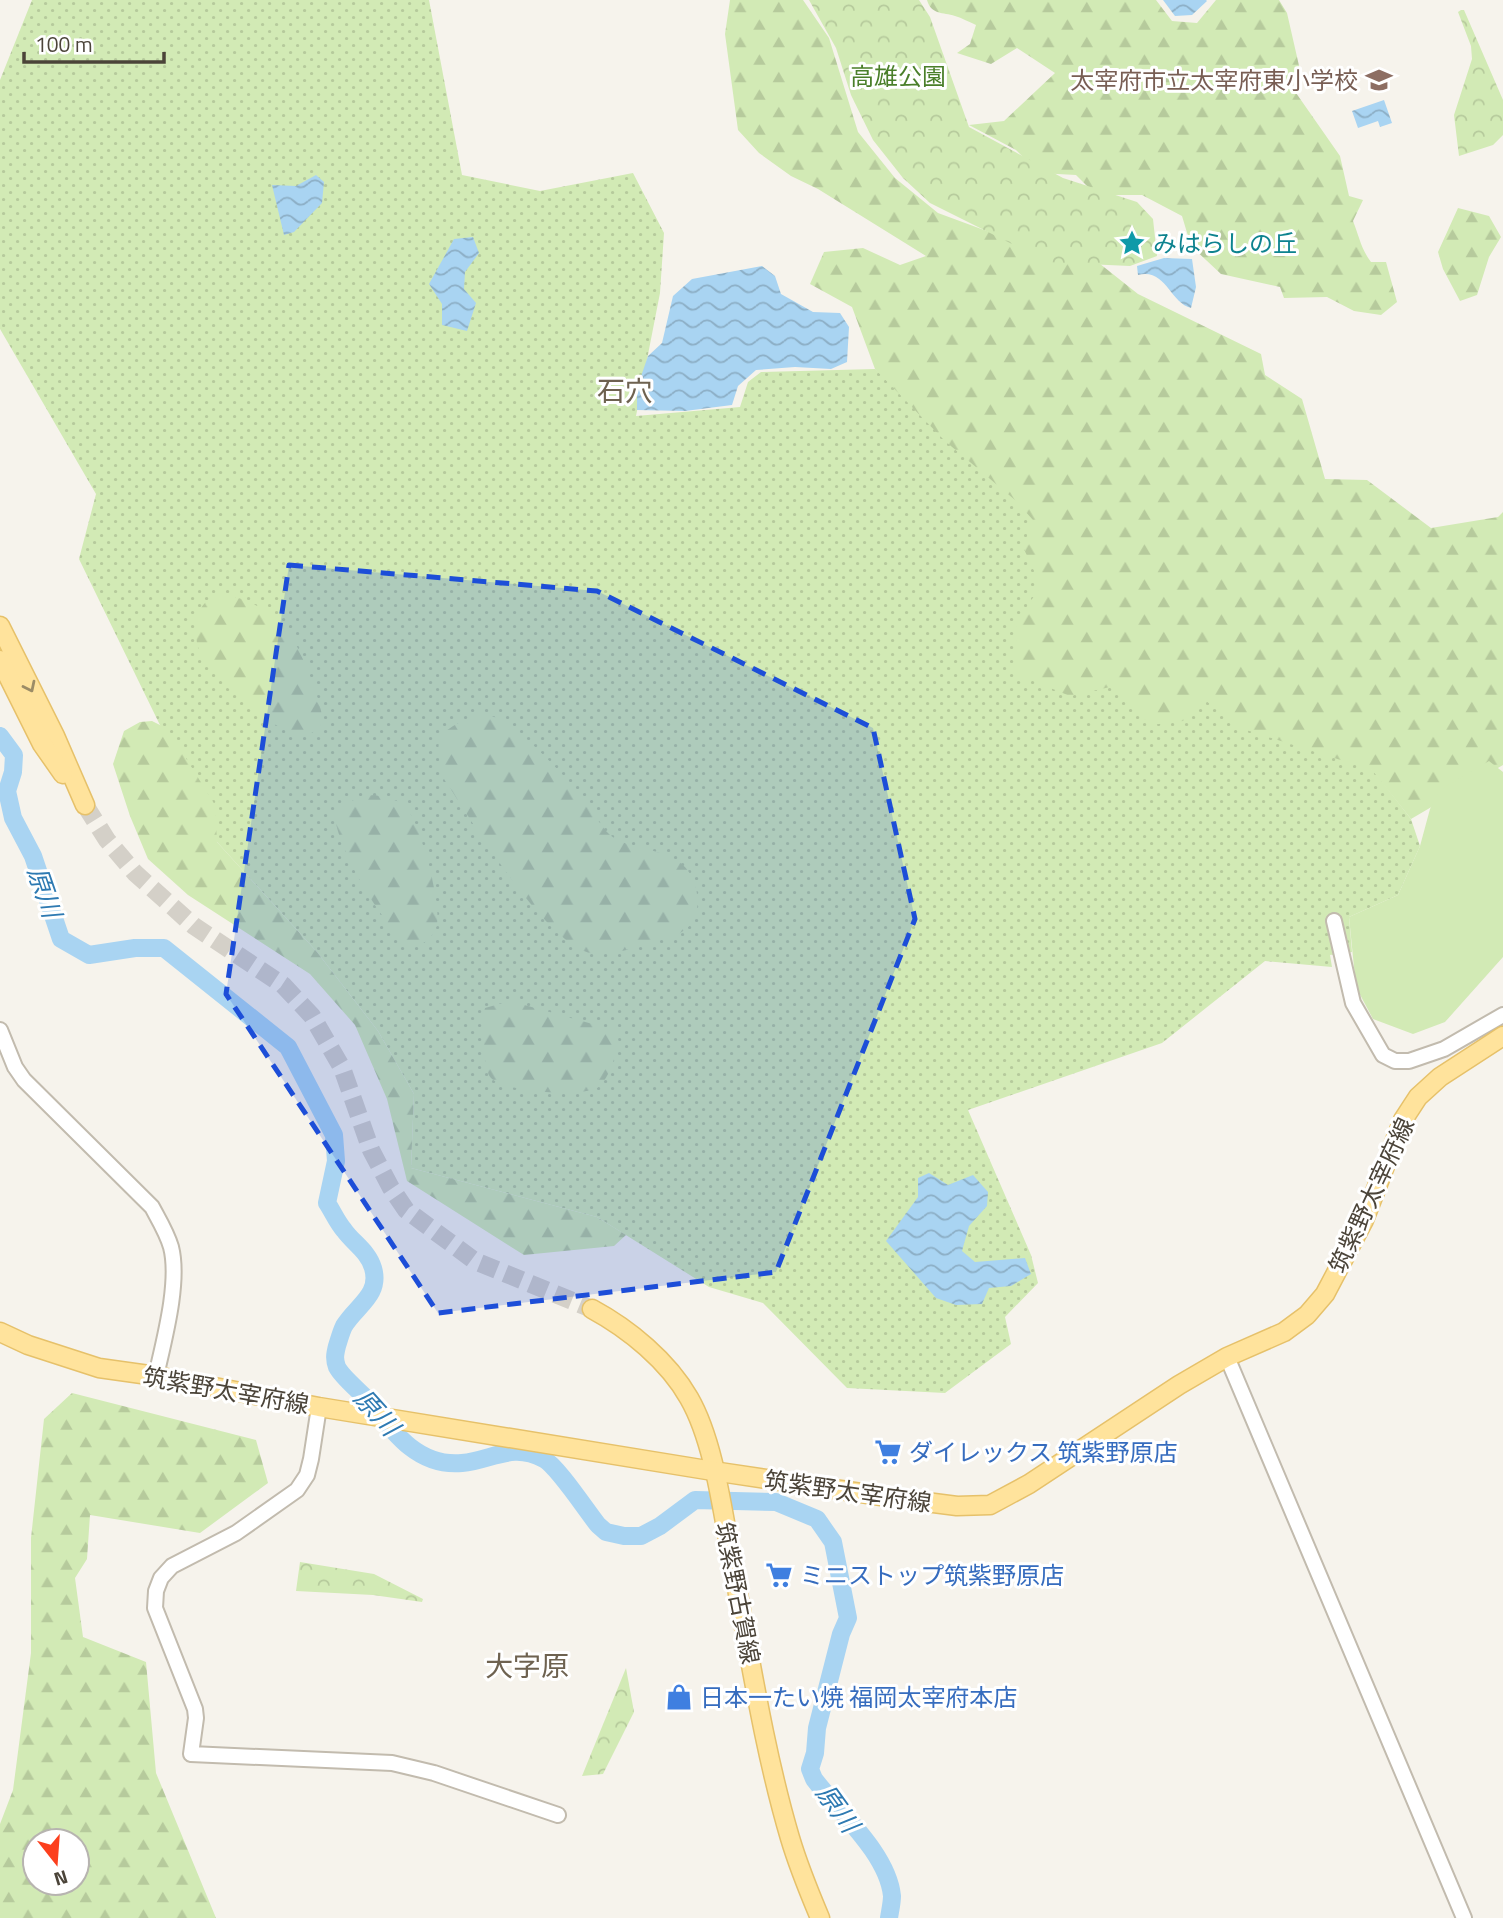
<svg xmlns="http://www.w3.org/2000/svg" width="1503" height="1918" font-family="'Titillium Web','Noto Sans JP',sans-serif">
<defs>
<pattern id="grass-dots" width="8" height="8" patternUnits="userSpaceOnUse" patternTransform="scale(1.75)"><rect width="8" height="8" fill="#d2eab5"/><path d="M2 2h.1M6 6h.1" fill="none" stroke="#b6ca9c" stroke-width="1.8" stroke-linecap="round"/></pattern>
<pattern id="forest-firs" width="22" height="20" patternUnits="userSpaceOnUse" patternTransform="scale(1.75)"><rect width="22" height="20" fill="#d2eab5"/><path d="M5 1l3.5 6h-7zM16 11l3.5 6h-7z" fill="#b6ca9c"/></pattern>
<pattern id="park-crowns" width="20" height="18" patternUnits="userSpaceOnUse" patternTransform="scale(1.75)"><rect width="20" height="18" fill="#d2eab5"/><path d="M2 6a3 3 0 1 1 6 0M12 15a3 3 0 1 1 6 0" fill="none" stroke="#b6ca9c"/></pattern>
<pattern id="water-waves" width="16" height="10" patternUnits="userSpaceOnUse" patternTransform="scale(1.75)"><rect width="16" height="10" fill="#a9d4f2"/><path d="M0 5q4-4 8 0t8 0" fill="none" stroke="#8caec5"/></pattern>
</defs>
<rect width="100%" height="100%" fill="#f6f3ec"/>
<path fill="url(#grass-dots)" d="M32,0H429L462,175L540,191L633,173L664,233L660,293L636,416L740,407L748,382L761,372L875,369L1045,504L1216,692L1373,770L1411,819L1420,846L1398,895L1349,917L1352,952L1330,955L1332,967L1265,961L1162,1043L968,1110L1031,1255L1038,1283L1005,1317L1011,1344L945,1393L847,1388L763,1303L709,1287L597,1217L411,1168L414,1094L378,1031L317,952L217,842L79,559L96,494L0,329V80Z"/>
<g fill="url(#forest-firs)" fill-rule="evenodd">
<path d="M730,0H803L829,38L858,132L895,178L938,213L1049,254L1085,252L1138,294L1261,354L1265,375L1302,399L1325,479L1367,480L1431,528L1498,517L1503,512V765L1411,819L1372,770L1237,727L1204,699L1183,721L1151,725L1110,687L1070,696L1016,674L1017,621L1041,586L1023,547L1033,520L1015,500L945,441L875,369L852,307L810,284L824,252L863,248L900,265L926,256L818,189L791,176L759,153L738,130L725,34Z"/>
<path d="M927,0H1156L1172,21L1197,23L1216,0H1279L1287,13L1300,70L1287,80L1340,156L1349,196L1363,200L1353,221C1359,236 1361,249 1371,262H1386L1397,302L1381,315L1354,311L1327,297L1284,298L1280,287L1221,274L1191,246L1182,216L1142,195H1096L1076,175L1039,173L1016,150L969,125L1004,121L1055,73L1017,48L991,64L957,53L970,44L976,25C969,22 962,18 955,16C943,12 931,15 927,0Z"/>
<path d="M1458,208L1489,216L1501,237L1489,257L1477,295L1460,301L1443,269L1438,252Z"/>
<path d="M225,595C249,598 272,613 288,631C298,643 324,706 322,720C321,728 316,732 308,734C278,739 218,683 203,658C194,644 192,616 205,603C210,599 219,597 225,595Z"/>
<path d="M477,714C485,715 494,716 502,720C520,729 569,780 582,797C592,808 599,825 610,835C634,855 685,843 696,888C701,913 694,930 670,937C647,943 622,954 598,954C551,956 470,817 444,779C432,736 438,732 477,714Z"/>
<path d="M152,721L162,726L174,739L215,805L217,842L317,952L378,1031L414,1094L411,1168L597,1217L626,1235L614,1246L524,1255L407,1181L387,1099L355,1025L310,974L188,895L148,859L130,816L113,764L124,731L140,722Z"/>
<path d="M375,795C384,798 398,799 405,806C420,821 442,905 437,925C434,936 425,944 415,947C387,937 335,844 335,815C347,802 357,796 375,795Z"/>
<path d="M510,1001L614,1030C621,1037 618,1046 615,1055C613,1065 606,1082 597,1088C580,1097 505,1092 491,1078C482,1068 484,1028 483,1014L485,1008Z"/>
<path d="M72,1393L256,1440L268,1483L200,1533L90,1515L87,1559L75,1578L83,1637L146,1662L156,1773L216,1918H0V1824L13,1790L31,1653V1538L44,1419ZM35,1841H77V1883H35Z"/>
</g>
<g fill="url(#park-crowns)">
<path d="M809,0H919L930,17L969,127L1063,178L1137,202L1153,219L1157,256L1130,266L1042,262L1014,245L930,203L903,178L873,140L851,95L836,48Z"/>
<path d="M1461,10H1464L1503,100V135L1493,145L1459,156L1454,115L1472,59L1471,46L1458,12Z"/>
<path d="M300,1562L374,1574L423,1599L422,1602L373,1595L296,1591Z"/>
<path d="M626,1668L634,1712L603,1774L582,1776Z"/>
</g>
<path fill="#d2eab5" d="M1489,761L1503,772V957L1445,1022L1413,1034L1373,1019L1356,987L1349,917L1398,895L1420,846L1430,809L1440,790Z"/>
<g fill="url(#water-waves)">
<path d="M1163,0H1206L1207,1L1192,15L1175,16Z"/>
<path d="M1384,100L1392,123L1380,127L1378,121L1358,128L1352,111Z"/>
<path d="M316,175L324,182L322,203L294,232L284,235L272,185L296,186Z"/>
<path d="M473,237L479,253L465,272L464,289L476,303L467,331L442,325V304L429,284L454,239Z"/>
<path d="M1164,258L1192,259L1196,287L1191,308C1170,303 1166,268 1138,275L1137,266Z"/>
<path d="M762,266L775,276L781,294L813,312L840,313L849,327L847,362L831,369L795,367L756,370L738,386L732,405L685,411L637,410V388L648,356L662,343L673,296L692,279Z"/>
<path d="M929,1173L948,1185L973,1175L988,1192L987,1206L969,1226L962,1251L975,1262L1025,1258L1031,1274L1011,1286L989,1288L982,1304L956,1305L936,1298L886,1241L918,1197V1178Z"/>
</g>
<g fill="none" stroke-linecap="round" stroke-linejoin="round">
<path stroke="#a9d4f2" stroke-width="18" d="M0,736L14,755L13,772L7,791L13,818L33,856L61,939L89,955L135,948H164L288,1047L334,1135L336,1161L327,1203C333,1212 337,1222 344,1230C353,1243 368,1251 373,1268C381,1295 356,1306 344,1326C341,1332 339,1340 337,1346C335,1354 334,1359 337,1367C343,1379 364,1394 373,1406C395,1435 420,1467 462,1463C493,1460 512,1442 544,1459C558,1467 586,1510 598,1525L606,1532L624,1536H641L660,1526L695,1500L776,1502L817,1519L833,1542L848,1618L841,1634L817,1728L815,1753L810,1769L814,1779C839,1812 888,1854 892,1896C892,1903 890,1911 889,1918"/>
<path stroke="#d4d0c8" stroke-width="18" stroke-dasharray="18 9" stroke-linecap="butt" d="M85,805L107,840L135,873L194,926L283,985L312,1016L342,1068L371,1150L391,1188L406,1210L475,1261L592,1309"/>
<g stroke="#c2bbae" stroke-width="18">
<g id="minor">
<path d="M1334,921L1353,1003L1383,1055L1395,1061H1409L1444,1049L1503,1015"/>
<path d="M0,1030L15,1067L24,1080L152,1207C159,1220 167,1233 171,1247C180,1282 164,1340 156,1376"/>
<path d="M1227,1357L1464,1918"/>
<path d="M319,1407L311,1459L307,1475L297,1490L236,1533L172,1566L161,1578L156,1591L155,1608L195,1709L196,1718L191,1754L392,1763L434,1773L558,1815"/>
</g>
</g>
<g stroke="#e6c16a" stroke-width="21">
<g id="major">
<path d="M0,626L55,736L85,805"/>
<path d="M0,660L42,744L63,774"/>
<path d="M592,1309C629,1329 668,1361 689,1398C715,1443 723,1516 733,1567C750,1657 764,1750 790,1838C798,1865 809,1892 820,1918"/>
<path d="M0,1332L28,1345L99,1368L156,1376L319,1407L713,1471L895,1498L957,1506L990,1505L1029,1484L1179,1385L1227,1357L1284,1332L1307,1315L1325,1294L1364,1220L1403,1120L1418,1097L1440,1077L1503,1036"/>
</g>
</g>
<use href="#minor" stroke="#fff" stroke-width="14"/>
<use href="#major" stroke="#ffe39c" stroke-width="18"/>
</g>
<defs><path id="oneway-chevron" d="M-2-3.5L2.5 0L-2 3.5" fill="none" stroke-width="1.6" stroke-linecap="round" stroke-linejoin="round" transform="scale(1.75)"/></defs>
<use stroke="#9c8c66" href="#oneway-chevron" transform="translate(30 687) rotate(64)"/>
<path fill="#1d4ed8" fill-opacity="0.2" stroke="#1d4ed8" stroke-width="5" stroke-dasharray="14 9" stroke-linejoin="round" d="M289,565L597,591L873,728L915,919L776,1272L438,1313L226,994Z"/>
<defs>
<g id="school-bare" transform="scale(2.1)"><path d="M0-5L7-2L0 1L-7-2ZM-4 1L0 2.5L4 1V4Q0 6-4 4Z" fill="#8d6e63" stroke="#fff" stroke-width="2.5" paint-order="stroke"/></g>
<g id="sight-bare" transform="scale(2.1)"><path d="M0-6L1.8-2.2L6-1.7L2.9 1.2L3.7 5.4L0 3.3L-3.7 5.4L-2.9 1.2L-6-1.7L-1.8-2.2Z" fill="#0f9aa8" stroke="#fff" stroke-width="2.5" paint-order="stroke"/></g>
<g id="supermarket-bare" transform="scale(2.1)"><path d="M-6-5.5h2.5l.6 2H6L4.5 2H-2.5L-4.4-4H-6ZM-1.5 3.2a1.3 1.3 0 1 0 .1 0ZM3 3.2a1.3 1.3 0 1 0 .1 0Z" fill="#3f7fe0" stroke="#fff" stroke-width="2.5" paint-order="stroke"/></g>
<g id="shop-bare" transform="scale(2.1)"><path d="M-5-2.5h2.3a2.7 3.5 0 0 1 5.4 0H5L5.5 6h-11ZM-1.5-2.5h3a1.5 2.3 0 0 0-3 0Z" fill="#3f7fe0" stroke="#fff" stroke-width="2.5" paint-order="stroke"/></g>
</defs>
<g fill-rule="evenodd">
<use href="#school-bare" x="1379" y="80"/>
<use href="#sight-bare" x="1132" y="243"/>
<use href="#supermarket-bare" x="888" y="1452"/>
<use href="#supermarket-bare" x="779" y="1575"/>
<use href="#shop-bare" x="679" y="1697"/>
</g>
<g text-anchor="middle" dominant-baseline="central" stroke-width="6" stroke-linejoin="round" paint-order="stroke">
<g font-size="24" fill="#4a7f2a" stroke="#fff">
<text x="898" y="76">高雄公園</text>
</g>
<g font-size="24" fill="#785e54" stroke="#fff" text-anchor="end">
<text x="1358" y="80">太宰府市立太宰府東小学校</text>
</g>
<g font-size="24" fill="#0d838f" stroke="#fff" text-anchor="start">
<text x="1153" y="243">みはらしの丘</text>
</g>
<g font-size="24" fill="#4b4439" stroke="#fff">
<text transform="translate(1371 1195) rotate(-65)">筑紫野太宰府線</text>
<text transform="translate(226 1390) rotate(10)">筑紫野太宰府線</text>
<text transform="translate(848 1491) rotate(8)">筑紫野太宰府線</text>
<text transform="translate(738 1593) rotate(79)">筑紫野古賀線</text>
</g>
<g font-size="24" fill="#366cbe" stroke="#fff" text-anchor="start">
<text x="909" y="1452">ダイレックス 筑紫野原店</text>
<text x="800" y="1575">ミニストップ筑紫野原店</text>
<text x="700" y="1697">日本一たい焼 福岡太宰府本店</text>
</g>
<g font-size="26" font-style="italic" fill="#2e7ab2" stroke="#fff">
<text transform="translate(45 892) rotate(71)">原川</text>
<text transform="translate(377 1412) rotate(48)">原川</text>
<text transform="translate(838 1808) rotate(54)">原川</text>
</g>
<g font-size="28" fill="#6e6250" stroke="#fff">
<text x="625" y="390">石穴</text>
<text x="527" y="1665">大字原</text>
</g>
</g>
<g transform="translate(56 1862) rotate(163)"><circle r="33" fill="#ffffff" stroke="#b7b4b0" stroke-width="2"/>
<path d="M0-5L12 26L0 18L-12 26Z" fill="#fc3f1d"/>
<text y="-10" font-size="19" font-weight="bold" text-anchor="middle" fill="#4b4439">N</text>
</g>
<path d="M24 52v10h140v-10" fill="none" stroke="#4b4439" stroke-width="3.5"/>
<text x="35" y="52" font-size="21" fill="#4b4439" stroke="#ffffff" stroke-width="5" paint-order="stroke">100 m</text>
</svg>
